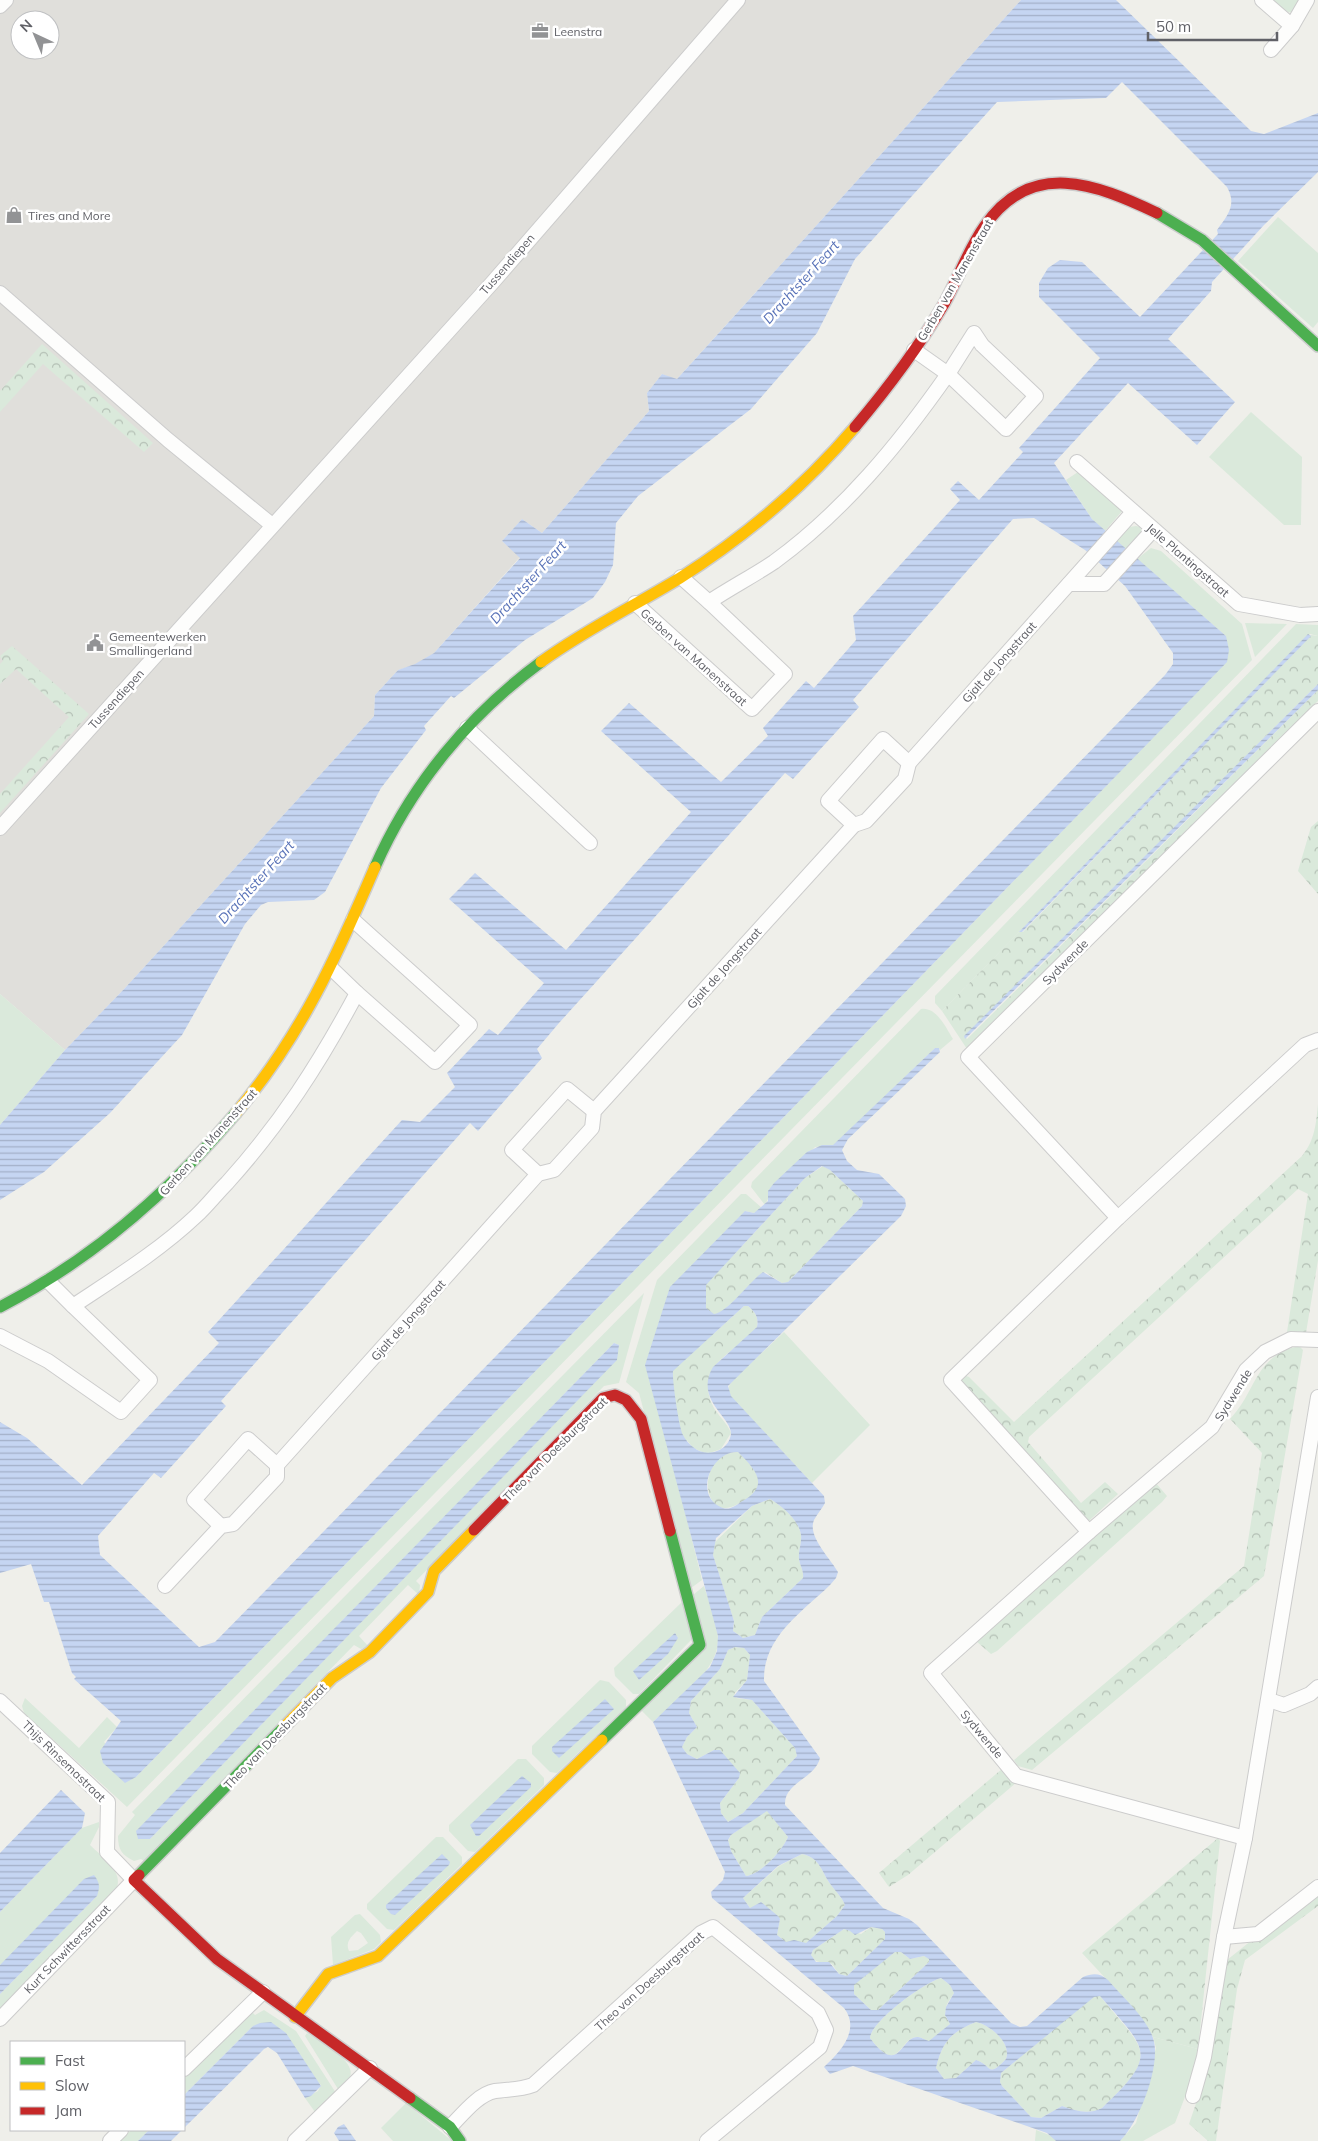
<svg xmlns="http://www.w3.org/2000/svg" width="1318" height="2141" font-family="Mulish,sans-serif">
<defs>
<pattern id="forest-crowns" width="20" height="18" patternUnits="userSpaceOnUse" patternTransform="scale(1.25)"><rect width="20" height="18" fill="#dae9db"/><path d="M2 6a3 3 0 1 1 6 0M12 15a3 3 0 1 1 6 0" fill="none" stroke="#b4c0b5"/></pattern>
<pattern id="water-rules" width="6" height="5" patternUnits="userSpaceOnUse" patternTransform="scale(1.25)"><rect width="6" height="5" fill="#c5d5f2"/><path d="M0 2.5h6" fill="none" stroke="#a3b0c8"/></pattern>
</defs>
<rect width="100%" height="100%" fill="#efefea"/>
<path fill="#e0dfdb" fill-rule="evenodd" d="M0,0H1021L676,380L662,374L647,393L649,411L542,533L522,519L502,541L520,557L434,653L415,665L398,670L375,695L374,716L125,988L65,1050L0,994ZM20,20H50V50H20Z"/>
<g fill="#dae9db" fill-rule="evenodd">
<path d="M1272,0H1302L1297,12C1285,14 1280,8 1272,0Z"/>
<path d="M1278,217L1318,253V322L1313,328L1238,261Z"/>
<path d="M1251,412L1302,457L1301,525H1284L1209,457Z"/>
<path d="M1078,472L1122,511L1105,531L1092,519L1066,480Z"/>
<path d="M1136,526L1140,527L1142,532L1127,550L1115,540L1129,527Z"/>
<path d="M1151,548L1161,551L1242,624L1252,660L127,1807L24,1713L22,1706L25,1698L79,1748L107,1717L117,1727L104,1742L136,1777L631,1274L1113,779L1226,636L1137,559Z"/>
<path d="M1245,623L1287,624L1255,657Z"/>
<path d="M1296,624L1318,625V636L1310,634L942,1011L935,1003V996Z"/>
<path d="M0,994L65,1050L0,1125Z"/>
<path d="M921,1009C937,1007 946,1028 953,1039L940,1050L939,1048H935L833,1146L815,1147L769,1197L765,1205L751,1187L752,1182Z"/>
<path d="M741,1194H746L762,1208L754,1213L745,1211L677,1480L702,1580L691,1588L639,1393L626,1382L657,1280Z"/>
<path d="M644,1293L619,1383L604,1386L416,1581L420,1585L419,1595L408,1585L359,1636L368,1646L361,1649L354,1645L144,1861L141,1859L134,1861C122,1855 118,1850 118,1836L135,1815L132,1812ZM614,1343L619,1345L616,1360L150,1839H138L137,1831Z"/>
<path d="M784,1332L870,1425L812,1483L730,1396C727,1387 729,1385 735,1378Z"/>
<path d="M704,1586C709,1603 718,1621 718,1639C719,1671 675,1701 653,1722L641,1710L707,1647L693,1595Z"/>
<path d="M682,1602L692,1639L639,1694H633L615,1676L614,1668Z"/>
<path d="M600,1680L609,1682L626,1700V1707L557,1773L550,1772L532,1754V1746Z"/>
<path d="M518,1759H526L544,1778V1785L475,1852L468,1851L449,1831V1825Z"/>
<path d="M99,1822V1827L90,1845C102,1857 125,1872 116,1890L0,2010V1994L97,1896L0,1965V1912L82,1828Z"/>
<path d="M436,1837H443L462,1857V1864L394,1930L387,1929L367,1909V1904Z"/>
<path d="M360,1914L380,1935L381,1942L374,1949L333,1965L331,1937L355,1915ZM357,1931L361,1933L368,1943L358,1950L349,1951C345,1942 351,1937 357,1931Z"/>
<path d="M264,2010L296,2031L336,2093L315,2112L305,2098L318,2091L321,2085L253,2026L184,2095V2078L252,2012L255,2015Z"/>
<path d="M307,2033C319,2041 357,2061 350,2077C347,2082 342,2085 338,2089L305,2036Z"/>
<path d="M1153,2037L1198,2049L1191,2081L1175,2123L1143,2141H1120L1136,2123L1156,2048Z"/>
<path d="M406,2103L452,2141H393L381,2128Z"/>
<path d="M131,2130H149L138,2141H120Z"/>
<path d="M1036,2130L1052,2136L1056,2141H1035Z"/>
</g>
<g fill="url(#forest-crowns)">
<path d="M42,344L153,443L144,452L43,364L0,412V391Z"/>
<path d="M1311,635L1318,636V684L965,1036L967,1039L1318,690V701L967,1049L942,1011L1019,932H1023Z"/>
<path d="M12,646L89,714L0,813V794L69,717L16,669L0,684V664L3,661L0,656Z"/>
<path d="M1318,821V894L1298,871L1311,827Z"/>
<path d="M1318,1104V1260L1306,1333L1287,1332L1308,1194L1298,1189L1029,1437L1028,1442L1081,1503L1105,1482L1118,1494L1079,1530L949,1382L958,1373L969,1377L1014,1422L1302,1156C1315,1140 1316,1124 1318,1104Z"/>
<path d="M823,1166L830,1170L863,1201L862,1206L788,1282L782,1283L765,1272L723,1311L713,1314L706,1308V1285L805,1178Z"/>
<path d="M744,1306H748C755,1312 759,1317 757,1327C738,1353 695,1362 712,1404C716,1414 727,1422 731,1433L721,1449L707,1454L693,1448L682,1434L673,1371Z"/>
<path d="M1299,1346L1303,1350L1264,1576L1032,1770L1018,1766L1014,1760L1244,1566L1262,1453L1230,1419C1257,1391 1254,1356 1299,1346Z"/>
<path d="M738,1452C748,1462 765,1475 756,1491C752,1497 744,1501 738,1504C700,1526 696,1451 738,1452Z"/>
<path d="M1155,1482L1167,1496L1162,1502L997,1651L991,1654L976,1641Z"/>
<path d="M770,1499C782,1506 799,1520 801,1535C802,1543 798,1551 799,1559C800,1566 804,1571 803,1578L762,1617L755,1635L743,1638L733,1631L734,1621L713,1555L714,1543L752,1506Z"/>
<path d="M735,1647L744,1648L750,1655L747,1680L734,1694L736,1698L752,1700L795,1748L797,1756L743,1813L728,1822L721,1813L720,1803L739,1778L714,1750L697,1759L687,1754L682,1747L687,1737L697,1727L689,1713L691,1701L720,1669L728,1650Z"/>
<path d="M1002,1769L1017,1782L908,1875L889,1887L879,1873Z"/>
<path d="M767,1810L788,1837C782,1851 761,1874 746,1876L731,1851L728,1841L731,1835Z"/>
<path d="M1218,1838L1220,1841L1198,2049L1153,2037L1108,1981L1082,1953Z"/>
<path d="M802,1854C821,1858 821,1872 831,1885C836,1892 842,1897 845,1905L837,1916L806,1943L786,1942L777,1935L780,1919L750,1908L743,1898L779,1866Z"/>
<path d="M1318,1887V1906L1245,1960L1237,1989L1216,2141H1208L1189,2124L1205,2077L1227,1960Z"/>
<path d="M871,1927L882,1929L885,1932V1939L847,1976L839,1974L832,1964C823,1961 816,1965 811,1955L813,1950L844,1929L861,1934Z"/>
<path d="M895,1952H901L910,1959L924,1956L929,1958V1962L878,2010H871L854,1994V1984Z"/>
<path d="M941,1978L950,1985L954,1993L947,2004L945,2015L950,2024L929,2042C925,2040 921,2037 918,2037C899,2036 900,2078 870,2038C871,2021 925,1982 941,1978Z"/>
<path d="M1094,1996H1100C1146,2053 1161,2052 1102,2108C1088,2115 1076,2111 1062,2106L1041,2118L1031,2117L1002,2086L1000,2082L1001,2073Z"/>
<path d="M976,2022C990,2025 1012,2043 1006,2059C987,2079 992,2065 976,2060L956,2078L944,2079L936,2068C942,2042 951,2032 976,2022Z"/>
</g>
<g fill="url(#water-rules)" fill-rule="evenodd">
<path d="M1021,0H1116L1251,131L1264,134L1318,113V172L1264,225L1212,282L1211,291L1168,339L1235,402L1197,445L1128,383L1054,463L1092,519L1226,636L1229,650L1227,662L631,1274L136,1777L125,1783L103,1763L100,1751L121,1721L74,1679L76,1677L72,1673L49,1602H44L31,1564L0,1573V1422L27,1438L82,1485L219,1343L208,1332L402,1120L420,1122L455,1087L447,1073L489,1029L498,1035L544,983L449,899L475,873L566,950L691,812L601,731L629,703L721,782L768,736L763,728L806,681L814,688L856,640L853,616L960,500L950,489L958,481L979,500L1023,452L1019,448L1100,358L1039,297V283L1048,268L1060,260L1082,262L1140,317L1218,234L1217,230C1228,215 1237,205 1227,187L1122,82L1106,98L997,102L855,259L817,333L751,409L638,496L616,523L613,565L605,582L593,598L525,640L454,698L451,696L424,726L426,730L381,788L325,892L314,900L268,902L261,905L245,924L182,1035L110,1113L44,1172L0,1200V1125L65,1050L125,988L374,716L375,695L398,670L415,664L434,653L520,558L502,541L522,519L542,533L649,411L647,393L662,374L677,379ZM1034,518L1085,550L1125,586L1173,653V664L1165,675L215,1642L199,1647L100,1555L98,1536L154,1473L161,1478L226,1406L221,1401L470,1123L478,1131L542,1058L537,1049L559,1023L785,773L793,779L859,707L853,700L1013,519Z"/>
<path d="M1308,634L1311,636L1022,932H1019Z"/>
<path d="M1318,684V690L965,1039L964,1036Z"/>
<path d="M935,1048H939L940,1052L848,1139L842,1150L847,1161L857,1170L879,1174L905,1199L906,1206L901,1216L728,1386L731,1396L824,1496L825,1503C822,1509 817,1514 814,1520C807,1536 830,1558 838,1572L836,1578L830,1585C801,1613 763,1637 764,1681L820,1758C815,1779 784,1782 785,1805L883,1908L909,1919L917,1925L1011,2023L1020,2027L1027,2026L1083,1977C1093,1973 1100,1973 1108,1980C1123,1998 1146,2017 1153,2038C1162,2064 1139,2123 1120,2141H1056L1047,2133L853,2066L830,2074L824,2067C840,2052 861,2030 844,2008L712,1898L711,1892L723,1880L725,1872L653,1722L710,1667L717,1651L718,1636L645,1365L670,1287L745,1211L754,1213L768,1201V1191L774,1183L807,1152L822,1145H833ZM822,1166L830,1170L863,1201L862,1206L788,1282L782,1283L763,1272C750,1281 727,1313 714,1314L706,1308V1285L805,1178ZM744,1306H748C755,1312 759,1317 757,1327L713,1367C694,1399 731,1417 731,1433C730,1451 706,1459 693,1447C689,1444 685,1439 683,1435C679,1428 672,1380 673,1371ZM738,1452C756,1470 771,1486 741,1502C735,1506 730,1510 723,1508C693,1498 710,1451 738,1452ZM770,1499C782,1506 799,1520 801,1535C802,1543 798,1551 799,1559C800,1566 804,1571 803,1578L762,1617L755,1635L743,1638L733,1631L734,1621L713,1555L716,1538L752,1506ZM735,1647L744,1648L750,1655L747,1680L733,1697L752,1700L795,1748L797,1756L743,1813L728,1822L721,1813L720,1803L739,1778L740,1773L720,1750H714L697,1759L687,1754L682,1747L687,1737L697,1727L689,1713L691,1701L720,1669L728,1650ZM767,1811L788,1837C782,1851 761,1874 746,1876L731,1851L728,1840L731,1835ZM802,1854C821,1858 821,1872 831,1885C836,1892 842,1897 845,1905L837,1916L806,1943L794,1940L786,1942L777,1935L780,1919L778,1916L761,1902L750,1908L743,1898L778,1866ZM871,1927L882,1929L885,1932V1939L847,1976L839,1974L829,1962H816L811,1955L813,1950L844,1929L850,1931L855,1935ZM895,1952H901L910,1959L924,1956L929,1959V1962L878,2010H871L854,1994V1985ZM941,1978L950,1985L954,1993L946,2007L945,2015L950,2024L929,2041C925,2040 921,2037 918,2037C900,2036 900,2078 870,2038C871,2021 925,1982 941,1978ZM1100,1996C1148,2051 1159,2054 1102,2108C1088,2115 1076,2111 1062,2106L1041,2118L1031,2117L1002,2086L1000,2082L1001,2073L1094,1997ZM976,2022C990,2025 1012,2043 1006,2059C987,2079 992,2065 976,2060L956,2078L944,2079L936,2068C942,2042 951,2032 976,2022Z"/>
<path d="M614,1343L619,1345L617,1360L150,1839H138L136,1831Z"/>
<path d="M675,1633L678,1638L668,1654L639,1680L633,1671Z"/>
<path d="M605,1699L614,1709L559,1758L552,1751V1747Z"/>
<path d="M522,1776L531,1783V1787L479,1836H476L470,1825Z"/>
<path d="M61,1790L85,1813L82,1828L0,1912V1853Z"/>
<path d="M442,1854L450,1862L449,1865L395,1915L391,1914L386,1908V1905Z"/>
<path d="M94,1875C100,1883 100,1887 97,1896L0,1994V1965L84,1879Z"/>
<path d="M271,2022L286,2033L321,2086L311,2096L305,2098L277,2053L268,2047L264,2049L184,2128V2095L253,2026L260,2023Z"/>
<path d="M344,2124L356,2141H339L334,2133L338,2127Z"/>
<path d="M149,2130H182L171,2141H138Z"/>
</g>
<g fill="none" stroke-linecap="round" stroke-linejoin="round">
<g stroke="#ccc" stroke-width="16">
<g id="street">
<path d="M1262,0L1292,26"/>
<path d="M0,6L6,0"/>
<path d="M1271,50L1292,26L1307,0"/>
<path d="M0,293L168,440L272,525"/>
<path d="M974,333L982,345L1036,396L1006,429L948,374Z"/>
<path d="M1077,462L1239,604L1300,615L1318,614"/>
<path d="M681,577L709,602C730,588 753,576 774,562C844,511 899,444 948,374L914,350"/>
<path d="M1069,584H1104L1153,530"/>
<path d="M635,603L752,709L785,674L709,602"/>
<path d="M467,728L590,843"/>
<path d="M854,825L828,801L883,739L909,763"/>
<path d="M0,828L492,283L738,0"/>
<path d="M331,968L357,993"/>
<path d="M538,1174L512,1150L567,1089L594,1111"/>
<path d="M1118,1218L968,1057L1318,711"/>
<path d="M48,1281L73,1306"/>
<path d="M0,1336L48,1361L121,1412L150,1380L73,1306C115,1278 159,1251 196,1216C207,1206 216,1194 227,1183C281,1123 319,1064 357,993L435,1062L470,1025L353,920"/>
<path d="M221,1526L194,1500L248,1439L277,1465"/>
<path d="M1089,1532L951,1380L1118,1218L1305,1045L1318,1040"/>
<path d="M165,1586L221,1526L233,1524L277,1477V1465L538,1174L554,1170L592,1128L594,1111L854,825L866,821L905,779L909,763L1133,512"/>
<path d="M1269,1700L1284,1705L1310,1694L1318,1687"/>
<path d="M0,1701L108,1802L107,1852L134,1880L0,2019"/>
<path d="M1245,1838L1016,1776L931,1673L1089,1532L1212,1427L1246,1370L1265,1352L1291,1339L1318,1340"/>
<path d="M1224,1937L1258,1934L1318,1887"/>
<path d="M184,2069L263,1992"/>
<path d="M1193,2096L1204,2057L1224,1937L1245,1838L1318,1397"/>
<path d="M450,2127C462,2115 478,2094 495,2091C509,2089 520,2090 533,2085L701,1933L713,1927L818,2013L826,2030L820,2047L707,2141"/>
<path d="M110,2141L121,2130"/>
<path d="M295,2141L370,2068"/>
</g>
</g>
<g stroke="#cdcdcd" stroke-width="14">
<g id="fast">
<path d="M1157,213L1202,240L1318,346"/>
<path d="M375,867C411,785 469,715 541,662"/>
<path d="M0,1307C93,1259 169,1193 236,1113"/>
<path d="M602,1740L700,1645L670,1531"/>
<path d="M139,1875L284,1727"/>
<path d="M410,2098L450,2127L460,2141"/>
</g>
</g>
<g stroke="#cdcdcd" stroke-width="14">
<g id="slow">
<path d="M541,662C585,630 634,606 680,578C746,536 805,486 855,427"/>
<path d="M236,1113C301,1036 336,958 375,867"/>
<path d="M284,1727L332,1678L370,1652L428,1592L434,1571L474,1530"/>
<path d="M295,2017L328,1974L378,1956L602,1740"/>
</g>
</g>
<g stroke="#cdcdcd" stroke-width="14">
<g id="jam">
<path d="M855,427C888,388 918,348 944,304C958,279 968,250 984,227C1031,158 1096,184 1157,213"/>
<path d="M474,1530L603,1398L615,1395L626,1400L641,1419L670,1531"/>
<path d="M139,1875L134,1880L217,1959L410,2098"/>
</g>
</g>
<use href="#street" stroke="#fdfdfc" stroke-width="14"/>
<use href="#fast" stroke="#4caf50" stroke-width="11"/>
<use href="#slow" stroke="#ffc107" stroke-width="11"/>
<use href="#jam" stroke="#c62828" stroke-width="11"/>
</g>
<defs>
<g id="office-bare" transform="scale(1.35)"><path d="M-6-3h4V-5.5h4V-3h4V5H-6ZM-1-4.5V-3h2v-1.5ZM-6 0V1H6V0Z" fill="#929395" stroke="#fff" stroke-width="2.5" paint-order="stroke"/></g>
<g id="shop-bare" transform="scale(1.35)"><path d="M-5-2.5h2.3a2.7 3.5 0 0 1 5.4 0H5L5.5 6h-11ZM-1.5-2.5h3a1.5 2.3 0 0 0-3 0Z" fill="#929395" stroke="#fff" stroke-width="2.5" paint-order="stroke"/></g>
<g id="civic-bare" transform="scale(1.35)"><path d="M-.6-6.5H3V-4.5H.6V-3L4-1V1h2V6H-6V1h2V-1L-.6-3ZM-1.2 2.5V6h2.4V2.5Z" fill="#929395" stroke="#fff" stroke-width="2.5" paint-order="stroke"/></g>
</defs>
<g fill-rule="evenodd">
<use href="#office-bare" x="540" y="31"/>
<use href="#shop-bare" x="14" y="215"/>
<use href="#civic-bare" x="95" y="643"/>
</g>
<g text-anchor="middle" dominant-baseline="central" stroke-width="5" stroke-linejoin="round" paint-order="stroke">
<g font-size="12" fill="#606167" stroke="#fff" text-anchor="start">
<text x="554" y="31">Leenstra</text>
<text x="28" y="215">Tires and More</text>
<text x="109" y="636">Gemeentewerken<tspan x="109" dy="14">Smallingerland</tspan></text>
</g>
<g font-size="12" fill="#606167" stroke="#fff">
<text transform="translate(507 264) rotate(-49)">Tussendiepen</text>
<text transform="translate(955 280) rotate(-60)">Gerben van Manenstraat</text>
<text transform="translate(1188 560) rotate(41)">Jelle Plantingstraat</text>
<text transform="translate(694 657) rotate(42)">Gerben van Manenstraat</text>
<text transform="translate(999 662) rotate(-48)">Gjalt de Jongstraat</text>
<text transform="translate(116 699) rotate(-48)">Tussendiepen</text>
<text transform="translate(1065 962) rotate(-45)">Sydwende</text>
<text transform="translate(724 968) rotate(-48)">Gjalt de Jongstraat</text>
<text transform="translate(208 1142) rotate(-48)">Gerben van Manenstraat</text>
<text transform="translate(408 1320) rotate(-48)">Gjalt de Jongstraat</text>
<text transform="translate(1233 1395) rotate(-58)">Sydwende</text>
<text transform="translate(555 1449) rotate(-45)">Theo van Doesburgstraat</text>
<text transform="translate(982 1734) rotate(50)">Sydwende</text>
<text transform="translate(275 1736) rotate(-46)">Theo van Doesburgstraat</text>
<text transform="translate(64 1761) rotate(44)">Thijs Rinsemastraat</text>
<text transform="translate(67 1949) rotate(-46)">Kurt Schwittersstraat</text>
<text transform="translate(649 1981) rotate(-42)">Theo van Doesburgstraat</text>
</g>
<g font-size="14" font-style="italic" fill="#5771b7" stroke="#fff">
<text transform="translate(801 282) rotate(-48)">Drachtster Feart</text>
<text transform="translate(528 582) rotate(-48)">Drachtster Feart</text>
<text transform="translate(256 882) rotate(-48)">Drachtster Feart</text>
</g>
</g>
<rect x="10" y="2041" width="175" height="90" fill="#ffffff" stroke="#bfc0c2"/>
<rect x="20" y="2057" width="25" height="8" fill="#4caf50" stroke="#bfc0c2"/>
<text x="55" y="2066" font-size="15" fill="#606167">Fast</text>
<rect x="20" y="2082" width="25" height="8" fill="#ffc107" stroke="#bfc0c2"/>
<text x="55" y="2091" font-size="15" fill="#606167">Slow</text>
<rect x="20" y="2107" width="25" height="8" fill="#c62828" stroke="#bfc0c2"/>
<text x="55" y="2116" font-size="15" fill="#606167">Jam</text>
<g transform="translate(35 35) rotate(316)"><circle r="24" fill="#ffffff" stroke="#bfc0c2"/>
<path d="M0-4L9 19L0 12L-9 19Z" fill="#929395"/>
<text y="-8" font-size="14" font-weight="bold" text-anchor="middle" fill="#606167">N</text>
</g>
<path d="M1148 32v8h129v-8" fill="none" stroke="#606167" stroke-width="2.5"/>
<text x="1156" y="32" font-size="15" fill="#606167" stroke="#ffffff" stroke-width="4" paint-order="stroke">50 m</text>
</svg>
